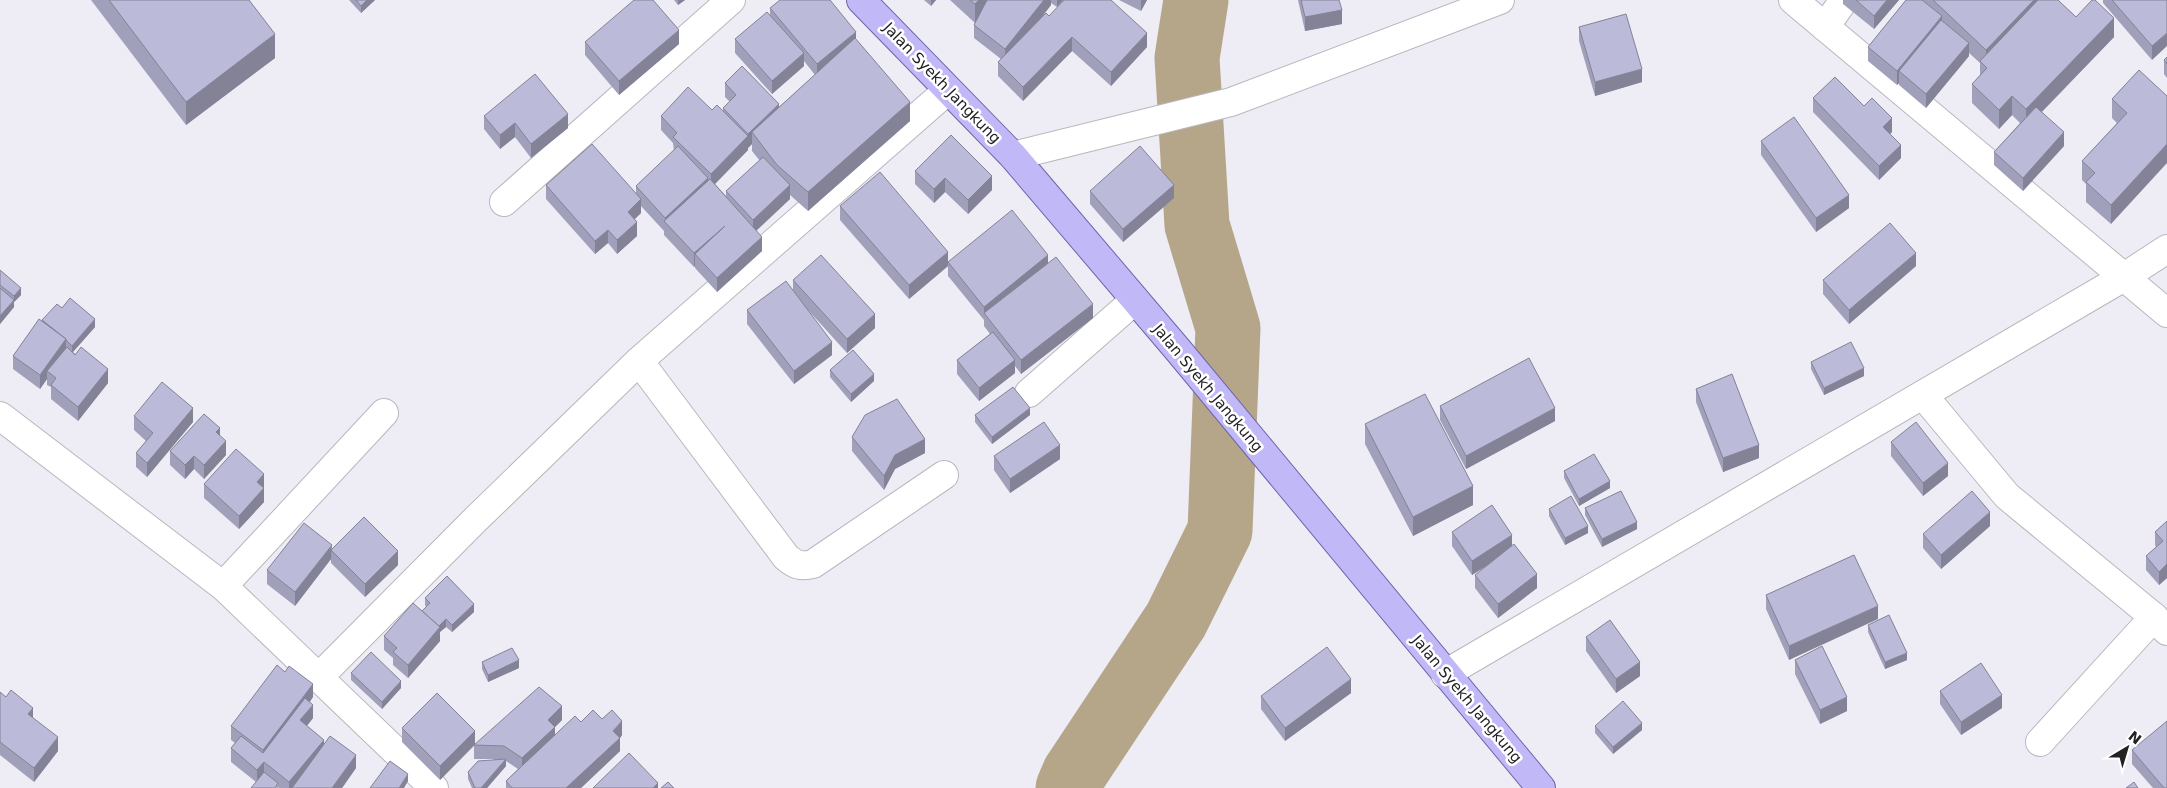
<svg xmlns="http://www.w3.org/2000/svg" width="2167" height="788" font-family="'DejaVu Sans',sans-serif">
<rect width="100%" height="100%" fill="#eeedf5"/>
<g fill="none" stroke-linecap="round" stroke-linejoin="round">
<path stroke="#b5a68a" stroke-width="65" d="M1068,788L1074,774L1176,620L1220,531L1228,328L1197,225L1187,58L1196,0"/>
<g stroke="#b7b7be" stroke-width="30">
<g id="minor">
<path d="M1793,0L2167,313"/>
<path d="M1825,27L1844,0"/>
<path d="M1013,156L1231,102L1500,0"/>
<path d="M504,202L731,0"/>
<path d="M1029,393L1135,300"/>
<path d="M1923,395L2007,496L2154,617L2167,631"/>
<path d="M0,416L223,586L434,788"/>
<path d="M944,475L813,564C801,567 795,565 786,557L639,361L948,90"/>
<path d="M223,586L384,413"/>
<path d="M1445,674L2124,277L2167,249"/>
<path d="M319,677L475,520L639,361"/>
<path d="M2040,742L2154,617"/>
</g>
</g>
<g stroke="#6e64ab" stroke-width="30">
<path id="major" d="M861,0L1013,156L1178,350L1541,788"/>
</g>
<use href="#minor" stroke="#fff" stroke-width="28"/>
<use href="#major" stroke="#c1b8f8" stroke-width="28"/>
</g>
<g fill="#a1a0ba" fill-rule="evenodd">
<path d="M91,0H249L275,58L186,125Z"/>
<path d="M349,0H375L361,13Z"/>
<path d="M674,0H685L678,5Z"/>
<path d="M924,0H936L931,6Z"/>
<path d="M950,0H1063L1057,7L1051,3V5L1039,21L1049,16L1147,47L1111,86L1072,51L1023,101L998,76V62L1001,59L974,38V25L975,23Z"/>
<path d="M1119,0H1147L1141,11Z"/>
<path d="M1298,0H1339L1342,24L1305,31Z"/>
<path d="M1843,0H1899L1874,29L1843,4Z"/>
<path d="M1906,0H2058L2076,17L2114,37L2042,112L2064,146L2023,191L1994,165V152L2020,123L2012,115L1999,129L1972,103V84L1980,75V63L1969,53V56L1926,108L1899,85V83L1897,85L1868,61V47Z"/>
<path d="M2103,0H2167L2152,60L2103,3Z"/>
<path d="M770,8L856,40L910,121L808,211L790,195V199L756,230L762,251L717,292L695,268V266L694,267L664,235V231L641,206V213L635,219L637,236L617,254L608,243L595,254L546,199V185L636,193V186L674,151L673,143L661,130V116L712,110L723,111V108L730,102L725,97V83L779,107L815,75L804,61V66L772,94L735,53V39L770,16ZM752,144V151L760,161L726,191V196L715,184L748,150V148Z"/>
<path d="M1579,27L1642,82L1595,96L1579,41Z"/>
<path d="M585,42L679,44L619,95L585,55Z"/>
<path d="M2167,57V78L2164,74V60Z"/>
<path d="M2139,70L2111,224L2086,202V184L2082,180V161L2117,123L2112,118V99Z"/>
<path d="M1813,98L1864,106L1892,132L1890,134L1901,158L1879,180L1813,112Z"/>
<path d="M484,116L568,128L531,158L515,137L500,149L484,129Z"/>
<path d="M1761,141L1849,208L1816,232L1761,155Z"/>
<path d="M915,171L992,190L968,214L945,192L934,203L915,184Z"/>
<path d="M1090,191L1174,198L1123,242L1090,204Z"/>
<path d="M840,206L948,262L1048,263L1093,318L1021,374L1015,366V373L979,401L957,374V360L990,334L984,326V320L948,276V266L909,299L840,220Z"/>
<path d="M1916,266L1849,324L1823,294V280Z"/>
<path d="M0,270L21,295L14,302V307L0,324Z"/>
<path d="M793,280L875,328L847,353L808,310L832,355L794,384L747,324V310L793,290Z"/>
<path d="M62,308L95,327L73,352L108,383L78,421L51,399V387L47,385V379L40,389L13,369V356L42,320Z"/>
<path d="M1811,362L1864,376L1824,395L1811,369Z"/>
<path d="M830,370L874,381L851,402L830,377Z"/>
<path d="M1696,389L1759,458L1723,472L1696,402Z"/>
<path d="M1440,406L1555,421L1466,469L1440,420Z"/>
<path d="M975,415H1030L992,444L975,422Z"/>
<path d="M134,416L193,422L147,477L136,467V453L146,441L134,430Z"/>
<path d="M1365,424L1473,505L1413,536L1365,444Z"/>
<path d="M220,436L226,455L204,479L194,469L185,479L170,465V451Z"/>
<path d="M852,437L925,453L895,469L884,490L852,451Z"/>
<path d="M1891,442L1948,476L1923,496L1891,456Z"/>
<path d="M994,456L1060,459L1010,493L994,470Z"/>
<path d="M1564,471L1610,488L1579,506L1564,478Z"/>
<path d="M264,474V502L239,529L204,498V484Z"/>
<path d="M1585,508L1637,529L1602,547L1585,515Z"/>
<path d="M1549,509L1588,533L1565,545L1549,516Z"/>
<path d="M2167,521V578L2159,585L2146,570V556L2156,547L2155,545V532Z"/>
<path d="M1990,526L1941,569L1923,548V534Z"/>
<path d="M1452,532L1512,546L1537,588L1498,618L1475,588V575L1490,564L1472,575L1452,546Z"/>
<path d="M332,549L398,565L365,597L331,563V559L295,606L267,584V570Z"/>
<path d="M1854,555L1789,660L1766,609V595Z"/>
<path d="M425,598L474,612L452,632L446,627L440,632V641L408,678L393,665V658L384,650V636L422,611L426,607L425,605Z"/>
<path d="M1868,625L1907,660L1885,669L1868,632Z"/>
<path d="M1586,637L1640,676L1616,693L1586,651Z"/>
<path d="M1795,660L1847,711L1820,724L1795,674Z"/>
<path d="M482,662L519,668L488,682L482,669Z"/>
<path d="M351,673L401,688L382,709L351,680Z"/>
<path d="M1940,691L2002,708L1961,735L1940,704Z"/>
<path d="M0,692L33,718L58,751L34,782L0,755Z"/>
<path d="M1351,693L1285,741L1261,709V696Z"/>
<path d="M313,697L310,702L313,718L307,726L324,743L356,768L342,788H279L278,787V788L256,782L231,762V748L235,743L231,740V726Z"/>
<path d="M602,719L622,735L620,738V751L581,788H506V781L518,769L506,761V766L487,788H472L468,779V772L495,759H474V746L440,780L402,742V728L475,744L562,720L555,727V735L581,722Z"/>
<path d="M1595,726L1642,730L1613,754L1595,733Z"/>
<path d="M2132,750L2167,788H2153L2132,764Z"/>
</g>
<g fill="#838297">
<path d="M367,0H375L361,13V6Z"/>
<path d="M678,0H685L678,5Z"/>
<path d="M931,0H936L931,6Z"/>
<path d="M979,0H996L975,23V4Z"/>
<path d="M1044,0H1051V5L1005,63V49Z"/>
<path d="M1057,0H1063L1057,7Z"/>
<path d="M1141,0H1147L1141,11Z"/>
<path d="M1887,0H1899L1874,29V16Z"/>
<path d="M2034,0H2047L1986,67V50Z"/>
<path d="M1342,10V24L1305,31V17Z"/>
<path d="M1942,16V30L1899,71V83L1897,85V71Z"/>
<path d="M2114,18V37L2026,128V109Z"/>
<path d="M679,30V44L619,95V81Z"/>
<path d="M856,32V46L817,78V64Z"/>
<path d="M1147,33V47L1111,86V72Z"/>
<path d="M2167,33V46L2152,60V46Z"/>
<path d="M275,34V58L186,125V102Z"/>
<path d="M1072,37V51L1023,101V87Z"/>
<path d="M1969,43V56L1926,108V94Z"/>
<path d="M804,53V66L772,94V81Z"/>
<path d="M1642,69V82L1595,96V82Z"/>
<path d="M2012,96V115L1999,129V110Z"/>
<path d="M910,102V121L808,211V192Z"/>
<path d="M779,104V118L752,132V144L748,148V134Z"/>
<path d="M568,114V128L531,158V144Z"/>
<path d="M1892,118V132L1883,141V127Z"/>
<path d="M515,123V137L500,149V135Z"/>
<path d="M2064,132V146L2023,191V178Z"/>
<path d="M748,136V150L711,188V174Z"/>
<path d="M2167,144V163L2111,224V205Z"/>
<path d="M1901,145V158L1879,180V166Z"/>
<path d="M992,176V190L968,214V200Z"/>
<path d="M708,178V191L665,222V218Z"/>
<path d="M945,178V192L934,203V189Z"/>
<path d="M790,185V199L753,234V220Z"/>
<path d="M1174,185V198L1123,242V229Z"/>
<path d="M1849,195V208L1816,232V218Z"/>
<path d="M641,199V213L628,225V212Z"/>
<path d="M637,222V236L617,254V240Z"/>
<path d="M725,226L695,254V266L694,267V253Z"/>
<path d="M608,230V243L595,254V241Z"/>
<path d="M762,237V251L717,292V278Z"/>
<path d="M948,252V266L909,299V285Z"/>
<path d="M1916,253V266L1849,324V310Z"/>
<path d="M1048,255V269L984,313V307Z"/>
<path d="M21,288V295L14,302V307L0,324V316L14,301V296Z"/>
<path d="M1093,304V318L1021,374V360Z"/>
<path d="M875,314V328L847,353V339Z"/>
<path d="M95,319V327L72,353V346Z"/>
<path d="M66,339V353L47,371V379L40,389V375Z"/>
<path d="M832,342V355L794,384V371Z"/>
<path d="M1015,360V373L979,401V388Z"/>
<path d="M1864,368V376L1824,395V388Z"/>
<path d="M108,369V383L78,421V407Z"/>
<path d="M874,374V381L851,402V394Z"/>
<path d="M193,408V422L147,477V463Z"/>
<path d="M1030,408V415L992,444V437Z"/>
<path d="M1555,408V421L1466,469V456Z"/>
<path d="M220,428V442L216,432Z"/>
<path d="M925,439V453L895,469L884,490V476L895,455Z"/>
<path d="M226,441V455L204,479V465Z"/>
<path d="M1060,445V459L1010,493V479Z"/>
<path d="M1759,445V458L1723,472V458Z"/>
<path d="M194,456V469L185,479V465Z"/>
<path d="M1948,463V476L1923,496V483Z"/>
<path d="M264,474V502L239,529V516L257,482Z"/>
<path d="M1610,481V488L1579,506V499Z"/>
<path d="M1473,486V505L1413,536V517Z"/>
<path d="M1990,512V526L1941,569V555Z"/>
<path d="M1637,522V529L1602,547V539Z"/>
<path d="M1588,526V533L1565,545V538Z"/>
<path d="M1512,535V549L1472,575V561Z"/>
<path d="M332,545L331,559L295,606V592Z"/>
<path d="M398,551V565L365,597V584Z"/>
<path d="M2167,564V578L2159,585V572Z"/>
<path d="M1537,574V588L1498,618V604Z"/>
<path d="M474,604V612L452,632V625Z"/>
<path d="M1878,606V619L1789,660V646Z"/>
<path d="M446,619V627L440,632V641L408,678V665L438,627Z"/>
<path d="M1907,653V660L1885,669V662Z"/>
<path d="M519,660V668L488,682V675Z"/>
<path d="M1640,662V676L1616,693V679Z"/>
<path d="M1351,679V693L1285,741V728Z"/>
<path d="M401,681V688L382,709V702Z"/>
<path d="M313,684V697L264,762V775L257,783V770L263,763V750Z"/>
<path d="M2002,695V708L1961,735V722Z"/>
<path d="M1847,697V711L1820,724V710Z"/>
<path d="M313,705V718L300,734V720Z"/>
<path d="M562,706V720L555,727V740L522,771V758L548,720Z"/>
<path d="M33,708V721L28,714Z"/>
<path d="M622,721V735L620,738V751L581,788H566L613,731Z"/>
<path d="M1642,723V730L1613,754V747Z"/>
<path d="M475,731V744L440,780V766Z"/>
<path d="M58,737V751L34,782V768Z"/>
<path d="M324,740V754L296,788H289V782Z"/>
<path d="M356,755V768L342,788H332Z"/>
<path d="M506,759V766L487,788H481Z"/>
<path d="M408,774V781L404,788H399Z"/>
<path d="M658,783V788H653Z"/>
</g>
<g fill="#bbbad8" stroke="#838297">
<path d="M109,0H249L275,34L186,102Z"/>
<path d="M356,0H367L361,6Z"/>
<path d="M634,0H653L679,30L619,81L585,42Z"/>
<path d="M780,0H830L856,32L817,64L770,8Z"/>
<path d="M970,0H979L975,4Z"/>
<path d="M987,0H1044L1005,49L974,25Z"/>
<path d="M1064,0H1111L1147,33L1111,72L1072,37L1023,87L998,62L1046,13L1049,16Z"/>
<path d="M1301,0H1339L1342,10L1305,17Z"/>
<path d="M1856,0H1887L1874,16Z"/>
<path d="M1906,0H1922L1942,16L1897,71L1868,47Z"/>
<path d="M1933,0H2034L1986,50Z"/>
<path d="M2038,0H2058L2076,17L2092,0H2095L2114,18L2026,109L2012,96L1999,110L1972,84L1987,68L1980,61Z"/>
<path d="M2112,0H2167V33L2152,46Z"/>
<path d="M767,12L804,53L772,81L735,39Z"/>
<path d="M1626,14L1642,69L1595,82L1579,27Z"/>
<path d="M1941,20L1969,43L1926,94L1899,71Z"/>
<path d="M855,38L910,102L808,192L777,165L752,132Z"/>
<path d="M2167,57V64L2164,60Z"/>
<path d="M742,66L779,104L748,134L723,108L736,95L725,83Z"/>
<path d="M2139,70L2167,96V144L2111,205L2086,182L2095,173L2082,161L2127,113L2112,99Z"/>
<path d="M535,74L568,114L531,144L515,123L500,135L484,116Z"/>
<path d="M1835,77L1864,106L1872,98L1892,118L1883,127L1901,145L1879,166L1813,98Z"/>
<path d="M688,87L712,110L717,105L748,136L711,174L673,137L677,133L661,116Z"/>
<path d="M2036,107L2064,132L2023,178L1994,152Z"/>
<path d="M1794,117L1849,195L1816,218L1761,141Z"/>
<path d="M951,135L992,176L968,200L945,178L934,189L915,171Z"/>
<path d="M592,144L641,199L628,212L637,222L617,240L608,230L595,241L546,185Z"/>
<path d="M678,146L708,178L665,218L636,186Z"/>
<path d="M1140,146L1174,185L1123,229L1090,191Z"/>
<path d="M763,157L790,185L753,220L726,191Z"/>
<path d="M880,172L948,252L909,285L840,206Z"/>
<path d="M710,179L762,237L717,278L695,254L725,226L694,253L664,221Z"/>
<path d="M1012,210L1048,255L984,307L948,262Z"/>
<path d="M1890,223L1916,253L1849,310L1823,280Z"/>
<path d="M821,255L875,314L847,339L793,280Z"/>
<path d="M1056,257L1093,304L1021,360L984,313Z"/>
<path d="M0,270L21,288L14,296L0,285Z"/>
<path d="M786,281L832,342L794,371L747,310Z"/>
<path d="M0,288L14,300L0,316Z"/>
<path d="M70,298L95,319L72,346L66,340V339L42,320L57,304L62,308Z"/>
<path d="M39,319L66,339L40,375L13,356Z"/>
<path d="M993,332L1015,360L979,388L957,360Z"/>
<path d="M1851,342L1864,368L1824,388L1811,362Z"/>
<path d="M67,347L75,355L81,347L108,369L78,407L51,385L56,378L47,371Z"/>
<path d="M853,350L874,374L851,394L830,370Z"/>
<path d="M1529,358L1555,408L1466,456L1440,406Z"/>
<path d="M1732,374L1759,445L1723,458L1696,389Z"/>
<path d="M162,382L193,408L147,463L136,453L153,433L134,416Z"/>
<path d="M1013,387L1030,408L992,437L975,415Z"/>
<path d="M1425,394L1473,486L1413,517L1365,424Z"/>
<path d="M897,399L925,439L895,455L884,476L852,437L865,415Z"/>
<path d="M204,414L220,428L216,432L226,441L204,465L194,456L185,465L170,451Z"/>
<path d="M1044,422L1060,445L1010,479L994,456Z"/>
<path d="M1916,422L1948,463L1923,483L1891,442Z"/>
<path d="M236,449L264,474L257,482L264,488L239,516L204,484Z"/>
<path d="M1594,454L1610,481L1579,499L1564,471Z"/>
<path d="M1621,491L1637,522L1602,539L1585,508Z"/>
<path d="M1972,491L1990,512L1941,555L1923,534Z"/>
<path d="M1571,496L1588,526L1565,538L1549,509Z"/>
<path d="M1492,505L1512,535L1472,561L1452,532Z"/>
<path d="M364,517L398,551L365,584L331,550Z"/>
<path d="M2167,521V564L2159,572L2146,556L2163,541L2155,532Z"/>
<path d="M304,523L332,545L295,592L267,570Z"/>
<path d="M1514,544L1537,574L1498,604L1475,575Z"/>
<path d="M1854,555L1878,606L1789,646L1766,595Z"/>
<path d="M447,576L474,604L452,625L446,619L439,626L422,611L430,603L425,598Z"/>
<path d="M413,603L440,627L408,665L393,652L397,648L384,636Z"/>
<path d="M1889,615L1907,653L1885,662L1868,625Z"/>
<path d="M1610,620L1640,662L1616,679L1586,637Z"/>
<path d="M1822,646L1847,697L1820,710L1795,660Z"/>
<path d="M1327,647L1351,679L1285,728L1261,696Z"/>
<path d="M512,648L519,660L488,675L482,662Z"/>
<path d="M371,652L401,681L382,702L351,673Z"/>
<path d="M1981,663L2002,695L1961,722L1940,691Z"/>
<path d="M277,665L285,672L289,666L313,684L263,750L231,726Z"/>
<path d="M539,687L562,706L548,720L555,727L522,758L504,746L474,745Z"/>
<path d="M11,690L33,708L28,714L58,737L34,768L0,742V692L6,697Z"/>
<path d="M437,693L475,731L440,766L402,728Z"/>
<path d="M305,698L313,705L300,720L324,740L289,782L264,762L257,770L231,748L241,736L263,753Z"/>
<path d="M1623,701L1642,723L1613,747L1595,726Z"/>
<path d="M593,710L602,719L612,710L622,721L613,731L620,738L566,788H512L506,781L575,716L581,722Z"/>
<path d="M2167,721V788H2164L2132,750Z"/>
<path d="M330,736L356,755L332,788H292Z"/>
<path d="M629,753L658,783L653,788H593Z"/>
<path d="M506,759L481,788H475L468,772L478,761Z"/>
<path d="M390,761L408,774L399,788H370Z"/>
<path d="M264,772L278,783L275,788H251Z"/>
<path d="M668,782L674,788H661Z"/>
<path d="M2134,782L2138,788H2126Z"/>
</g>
<g text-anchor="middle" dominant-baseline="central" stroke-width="5" stroke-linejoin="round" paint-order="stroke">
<g font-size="15" fill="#222225" stroke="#fff">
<text transform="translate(942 83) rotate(46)">Jalan Syekh Jangkung</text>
<text transform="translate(1208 388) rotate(50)">Jalan Syekh Jangkung</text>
<text transform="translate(1467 699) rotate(50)">Jalan Syekh Jangkung</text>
</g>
</g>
<g transform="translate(2127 748) rotate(38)" stroke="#ffffff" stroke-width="4" paint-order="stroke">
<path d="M0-4L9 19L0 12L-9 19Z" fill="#222225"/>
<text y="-8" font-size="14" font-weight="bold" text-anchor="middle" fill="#222225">N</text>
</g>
</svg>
